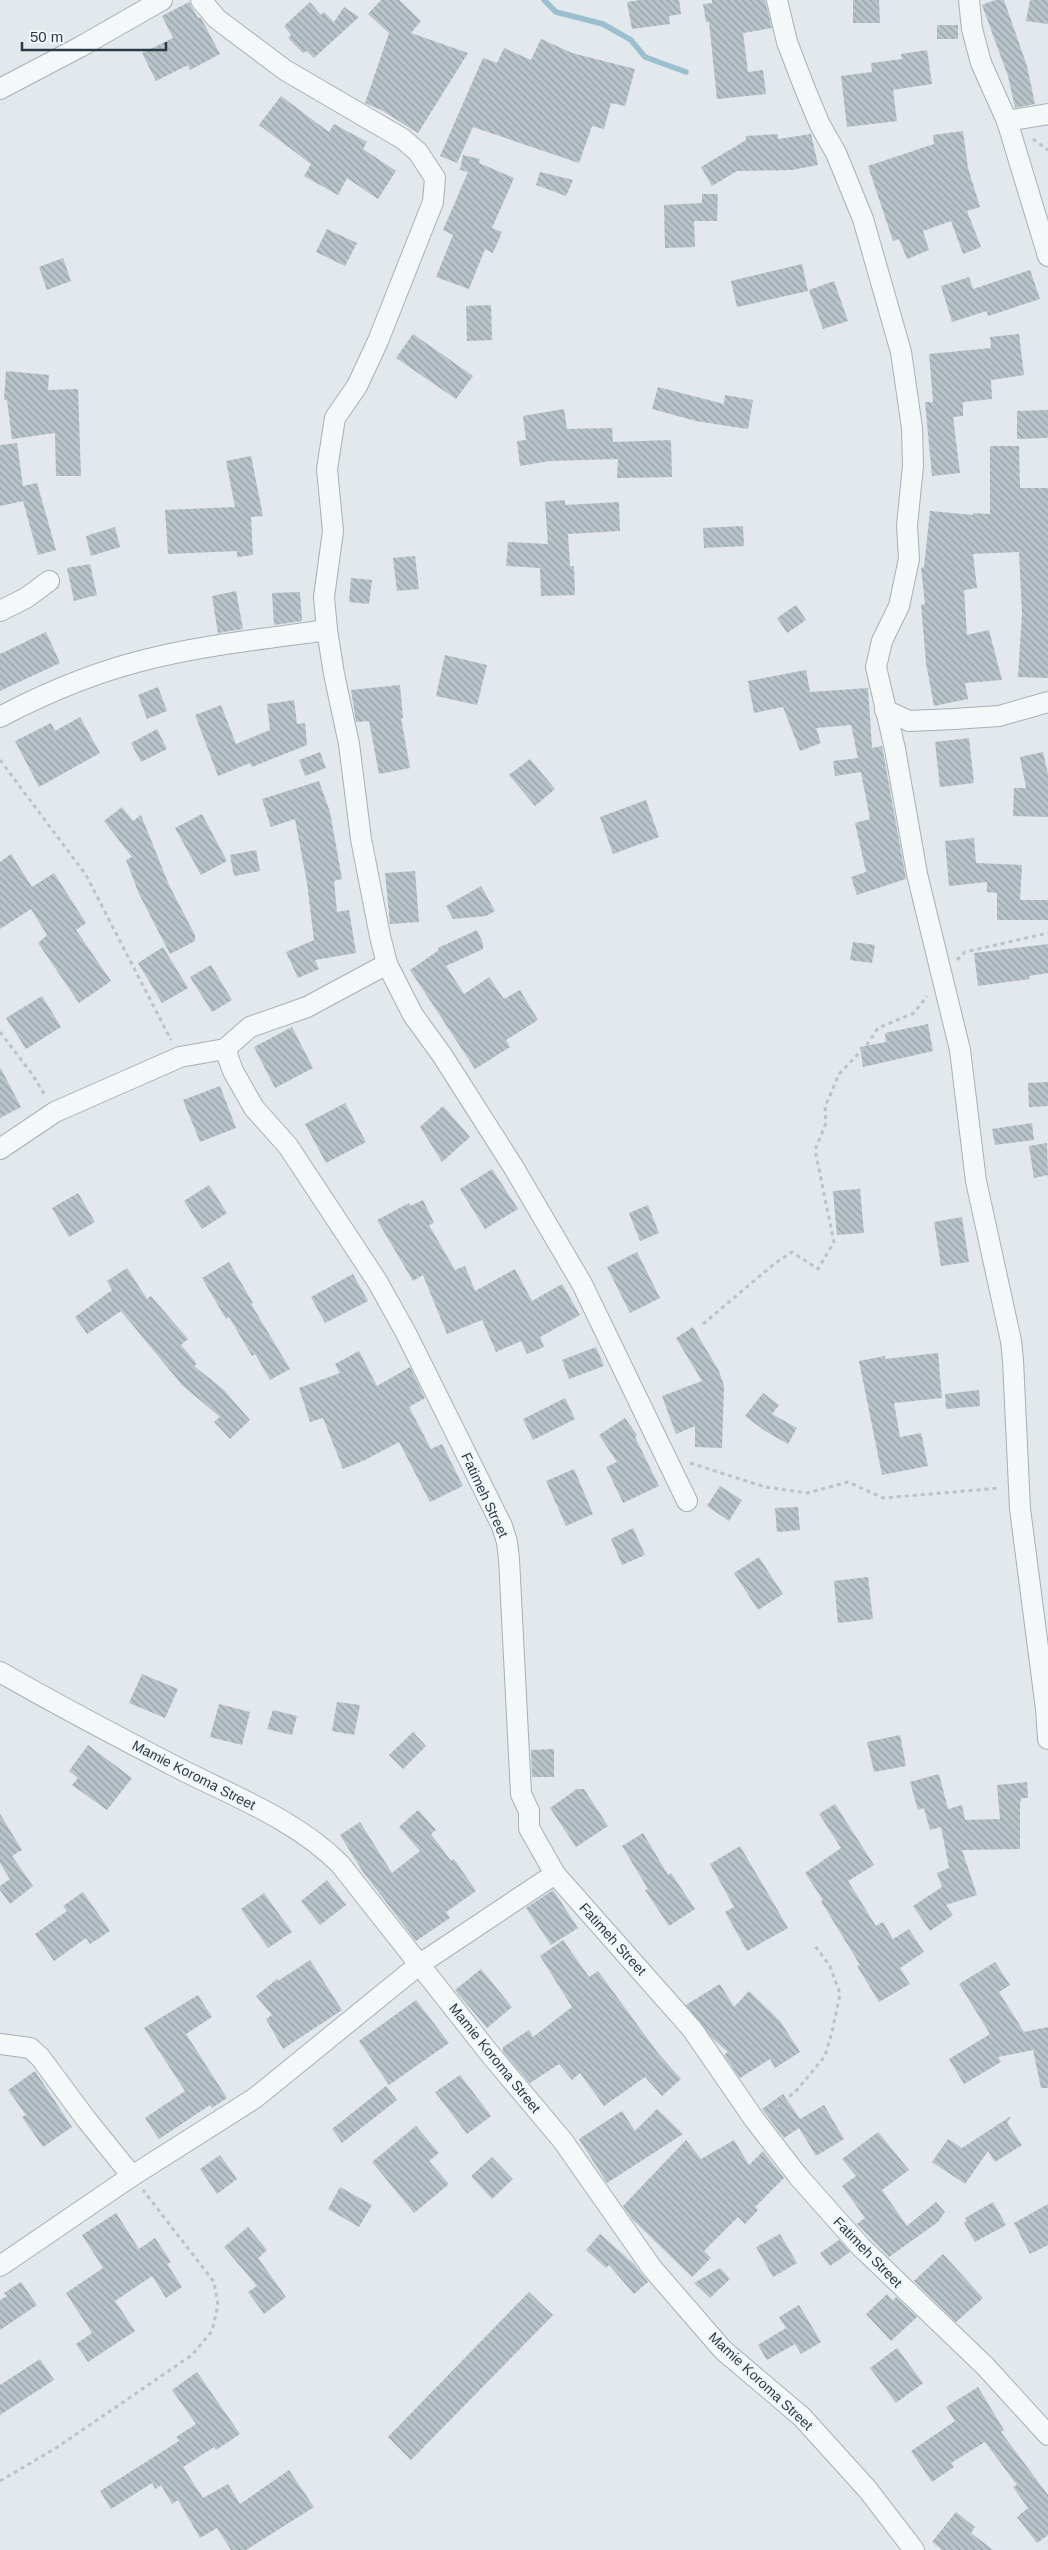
<svg xmlns="http://www.w3.org/2000/svg" width="1048" height="2550" font-family="Helvetica,sans-serif">
<defs>
<pattern id="building-back-hatch" width="6" height="6" patternUnits="userSpaceOnUse" patternTransform="scale(1.25)"><rect width="6" height="6" fill="#b9c3ca"/><path d="M-1 5l2 2M0 0l6 6M5-1l2 2" fill="none" stroke="#969fa6"/></pattern>
</defs>
<rect width="100%" height="100%" fill="#e2e8ec"/>
<g fill="none" stroke-linecap="round" stroke-linejoin="round">
<path stroke="#9ac0cf" stroke-width="5.5" d="M544,0L556,12L603,24L631,40L645,57L686,72"/>
</g>
<g fill="url(#building-back-hatch)">
<path d="M381,0H399L421,21L411,33L468,53L418,133L381,110L365,103L389,33L368,14Z"/>
<path d="M640,0H679L681,14L669,16L670,24L632,29L627,2Z"/>
<path d="M712,0H765L772,28L743,33L748,72L763,70L766,94L717,99L709,22H706L703,4L712,3Z"/>
<path d="M853,0H879L880,23H853Z"/>
<path d="M995,0H1004L1027,66L1035,104L1015,108L1008,76L982,5Z"/>
<path d="M1030,0H1048V24L1026,21Z"/>
<path d="M189,2L198,18H201L220,54L190,70L188,65L156,81L142,53L173,38L162,16Z"/>
<path d="M310,2L321,15L324,12L334,22L344,7L359,17L314,58L307,51L303,53L288,38L291,35L284,26Z"/>
<rect x="937" y="25" width="21" height="14"/>
<path d="M541,39L572,53L635,69L625,106L611,103L604,129L592,126L579,163L473,127L457,163L440,156L483,58L497,63L504,48L531,60Z"/>
<path d="M927,50L932,84L893,90L897,121L847,127L841,76L872,72L871,63L902,59L901,54Z"/>
<path d="M281,96L329,132L334,124L367,142L363,149L396,171L378,199L347,178L338,195L304,176L311,164L259,125Z"/>
<path d="M963,131L968,168L980,207L967,211L981,247L963,254L951,221L923,231L929,250L907,259L899,239L893,241L868,166L934,144L933,135Z"/>
<path d="M778,134V139L811,134L818,165L792,170L737,171L712,186L701,167L746,140V136Z"/>
<path d="M463,155L480,159L479,163L514,178L492,228L502,232L493,253L485,249L469,289L436,277L453,235L443,230L468,172L460,170Z"/>
<path d="M540,172L573,180L566,196L536,185Z"/>
<path d="M702,194H718L717,221H694L695,247L665,248L664,205L702,203Z"/>
<path d="M327,229L357,243L345,266L316,252Z"/>
<path d="M63,258L71,281L47,290L39,267Z"/>
<path d="M802,264L808,291L737,307L731,281Z"/>
<path d="M1030,270L1040,299L988,316L987,311L952,322L941,286L969,277L973,289Z"/>
<path d="M834,281L848,321L823,329L809,290Z"/>
<path d="M491,305L492,340L467,341L466,306Z"/>
<path d="M413,334L473,376L456,399L396,358Z"/>
<path d="M1019,334L1024,375L991,380L992,399L963,402V416L953,417L960,473L932,476L925,402H933L929,354L991,348L990,337Z"/>
<path d="M6,371L49,375L48,390L78,389L81,476H56L55,433L12,439L7,400H4Z"/>
<path d="M658,387L724,404L725,395L753,400L748,429L696,421L652,409Z"/>
<path d="M564,409L567,429L612,428L613,442L671,440L672,477L617,478L618,459L550,461L520,466L517,441L526,440L523,416Z"/>
<path d="M1048,410V438L1017,439V411Z"/>
<path d="M17,443L23,486L37,483L56,550L38,555L23,501L0,506V445Z"/>
<path d="M990,446H1019L1020,488H1048V678L1018,677L1022,614L1019,552L973,554L977,588L964,590L967,635L989,630L1002,680L965,683L968,699L934,706L926,663L921,605L925,604L921,568L924,567L930,511L973,515V513L990,514Z"/>
<path d="M251,456L263,516L251,517L253,555L237,557V551L168,554L165,510L235,507L226,461Z"/>
<path d="M565,500V505L619,502L620,531L568,534L570,566H574L575,595L541,596L540,568L506,566L508,542L548,544L545,502Z"/>
<path d="M743,526L744,546L704,548L703,528Z"/>
<path d="M115,527L120,547L91,556L86,536Z"/>
<path d="M415,556L419,589L397,591L393,558Z"/>
<path d="M90,564L97,595L74,601L67,568Z"/>
<path d="M351,578L372,580L369,604L349,602Z"/>
<path d="M236,591L243,629L218,633L212,596Z"/>
<path d="M300,592L302,621L274,625L272,593Z"/>
<path d="M796,605L806,620L787,633L777,618Z"/>
<path d="M46,632L60,663L0,691V654Z"/>
<path d="M445,655L487,665L477,705L436,696Z"/>
<path d="M806,670L810,692L868,688L872,748L882,746L906,879L857,895L851,877L866,872L855,823L870,819L861,772L835,776L833,761L858,758L851,725L816,728L821,743L800,751L783,707L754,713L748,681Z"/>
<path d="M400,685L403,718H401L410,768L379,774L369,721L356,722L351,690Z"/>
<path d="M158,687L167,711L147,719L138,695Z"/>
<path d="M294,700L297,724L305,723L307,745L252,767L250,763L218,776L195,715L221,705L236,744L270,730L267,704Z"/>
<path d="M80,717L100,753L39,787L15,741L51,723L55,731Z"/>
<path d="M157,729L167,749L141,762L131,743Z"/>
<path d="M969,738L974,783L940,787L935,742Z"/>
<path d="M320,752L326,768L305,776L299,760Z"/>
<path d="M1043,752L1048,774V817L1013,816L1014,788H1026L1020,757Z"/>
<path d="M530,759L555,789L535,806L509,775Z"/>
<path d="M319,781L330,812L342,879L334,881L337,912L349,910L356,953L315,960L319,969L298,978L286,952L314,940L307,883L295,819L271,827L262,799Z"/>
<path d="M646,800L659,837L613,854L600,817Z"/>
<path d="M122,807L133,821L141,815L169,885L195,935V941L170,954L139,894L126,860L132,857L104,821Z"/>
<path d="M202,814L227,861L201,875L175,828Z"/>
<path d="M974,838L976,863L1022,865L1020,900H1048V920H997V893L987,892V882L949,886L945,841Z"/>
<path d="M256,850L260,871L234,876L230,855Z"/>
<path d="M11,854L32,887L54,873L86,923L76,930L111,981L79,1003L38,943L47,935L31,909L0,929V862Z"/>
<path d="M415,871L419,922L390,924L385,873Z"/>
<path d="M481,886L495,911L486,916L453,919L446,906Z"/>
<path d="M477,930L483,943V949L446,966L464,994L489,977L504,999L520,990L538,1020L506,1040L510,1047L475,1069L410,970L439,950L438,948Z"/>
<path d="M853,942L875,945L872,963L850,960Z"/>
<path d="M1048,944V973L1029,976L1030,979L978,986L974,953Z"/>
<path d="M163,947L188,988L162,1003L138,963Z"/>
<path d="M211,965L232,1000L212,1012L190,977Z"/>
<path d="M42,996L61,1027L26,1049L6,1018Z"/>
<path d="M928,1024L933,1051L863,1067L860,1047L886,1042L885,1033Z"/>
<path d="M292,1027L313,1068L275,1088L254,1047Z"/>
<path d="M0,1067L21,1107L0,1118Z"/>
<path d="M1048,1082V1106L1029,1107L1028,1083Z"/>
<path d="M220,1086L236,1128L200,1142L183,1100Z"/>
<path d="M345,1103L366,1142L326,1163L305,1124Z"/>
<path d="M443,1106L470,1137L442,1162L420,1127Z"/>
<path d="M1032,1123L1034,1140L995,1145L992,1129Z"/>
<path d="M1047,1143L1048,1175L1034,1178L1029,1146Z"/>
<path d="M492,1169L518,1209L485,1229L460,1189Z"/>
<path d="M209,1185L227,1213L202,1229L184,1201Z"/>
<path d="M860,1189L864,1233L837,1235L833,1191Z"/>
<path d="M78,1193L95,1222L69,1237L52,1208Z"/>
<path d="M423,1200L434,1223L429,1225L455,1270L465,1266L475,1291L515,1269L532,1301L562,1284L580,1315L540,1337L544,1347L527,1354L521,1341L496,1352L482,1320L447,1334L423,1275L413,1281L377,1220L409,1203L410,1206Z"/>
<path d="M648,1205L659,1233L640,1241L629,1213Z"/>
<path d="M962,1217L969,1262L941,1266L934,1222Z"/>
<path d="M637,1252L660,1298L630,1313L607,1267Z"/>
<path d="M229,1262L253,1303L251,1304L290,1369L270,1380L255,1354L252,1356L229,1317L226,1319L202,1278Z"/>
<path d="M127,1268L147,1299L151,1296L188,1339L181,1345L197,1364L194,1366L224,1390L250,1420L230,1439L214,1422L220,1417L182,1385L121,1311L87,1334L75,1317L112,1290L107,1281Z"/>
<path d="M353,1274L368,1301L325,1323L311,1297Z"/>
<path d="M693,1327L719,1371L724,1386L722,1448L695,1447V1426L676,1434L662,1396L702,1381L676,1338Z"/>
<path d="M596,1347L604,1366L569,1379L562,1360Z"/>
<path d="M359,1351L377,1386L410,1367L425,1398L409,1407L431,1449L442,1444L463,1486L430,1502L399,1442L365,1460L343,1469L323,1418L310,1422L299,1388L340,1373L335,1364Z"/>
<path d="M938,1353L942,1398L894,1403L900,1437L921,1433L928,1466L882,1475L859,1361L885,1356V1359Z"/>
<path d="M979,1390L980,1406L946,1409L945,1394Z"/>
<path d="M763,1393L779,1405L772,1414L797,1428L788,1444L765,1431L745,1416Z"/>
<path d="M565,1398L575,1419L533,1440L523,1419Z"/>
<path d="M625,1418L637,1435L635,1437L659,1486L623,1503L606,1467L617,1462L599,1435Z"/>
<path d="M574,1469L593,1514L566,1526L546,1481Z"/>
<path d="M720,1486L742,1500L729,1521L707,1506Z"/>
<path d="M798,1507L800,1530L777,1532L775,1508Z"/>
<path d="M633,1528L645,1555L622,1565L611,1539Z"/>
<path d="M759,1557L783,1594L758,1610L734,1573Z"/>
<path d="M868,1577L873,1619L838,1623L834,1581Z"/>
<path d="M142,1674L178,1689L165,1718L129,1703Z"/>
<path d="M337,1702L360,1705L354,1735L332,1731Z"/>
<path d="M219,1704L250,1712L242,1745L210,1737Z"/>
<path d="M273,1710L297,1716L292,1735L267,1729Z"/>
<path d="M413,1732L426,1746L403,1769L389,1755Z"/>
<path d="M900,1735L906,1766L874,1772L867,1742Z"/>
<path d="M88,1745L132,1778L107,1810L72,1785L78,1778L69,1771Z"/>
<path d="M554,1749V1777H532L531,1750Z"/>
<path d="M939,1774L948,1809L962,1805L965,1820L1000,1819L997,1785L1027,1782L1028,1798H1021L1020,1804V1849L962,1850L977,1895L946,1905L953,1915L930,1931L913,1906L942,1887L937,1873L949,1868L941,1827L930,1830L924,1808L918,1810L910,1782Z"/>
<path d="M577,1789H584L608,1826L576,1847L550,1808Z"/>
<path d="M835,1804L874,1865L848,1881L876,1926L883,1922L893,1939L909,1929L924,1952L900,1968L910,1984L879,2002L857,1966L860,1965L821,1901L823,1900L805,1873L841,1848L819,1814Z"/>
<path d="M418,1810L436,1830L431,1834L451,1861L454,1859L476,1891L446,1912L450,1918L416,1941L363,1872L340,1835L360,1822L392,1873L420,1851L399,1827Z"/>
<path d="M0,1814L22,1850L12,1856L33,1886L10,1904L0,1890V1886L10,1879L0,1863Z"/>
<path d="M643,1833L668,1875L671,1873L695,1909L669,1926L645,1890L648,1889L622,1846Z"/>
<path d="M740,1846L788,1928L747,1951L725,1912L734,1907L710,1864Z"/>
<path d="M327,1880L346,1905L320,1925L301,1901Z"/>
<path d="M553,1890L578,1928L551,1945L526,1908Z"/>
<path d="M83,1892L110,1931L90,1944L86,1938L54,1961L35,1934L67,1911L63,1906Z"/>
<path d="M264,1893L292,1932L268,1948L241,1909Z"/>
<path d="M563,1940L589,1977L598,1971L658,2053L681,2079L662,2096L645,2077L604,2106L580,2073L572,2080L559,2064L530,2083L503,2052V2047L529,2030L533,2037L572,2007L540,1956Z"/>
<path d="M310,1960L342,2010L283,2049L266,2019L272,2015L256,1996L277,1979L278,1981Z"/>
<path d="M995,1962L1010,1985L999,1992L1024,2032L1048,2027V2088H1041L1033,2050L998,2057L1001,2062L964,2084L949,2059L990,2034L959,1984Z"/>
<path d="M481,1969L512,2007L487,2028L455,1990Z"/>
<path d="M720,1984L734,2007L749,1991L780,2021L800,2052L775,2068L770,2059L740,2078L724,2055L728,2052L712,2038L686,2005Z"/>
<path d="M198,1995L212,2017L186,2034L227,2098L212,2108L210,2105L159,2139L145,2118L185,2091L144,2028Z"/>
<path d="M416,2000L449,2043L389,2085L359,2041Z"/>
<path d="M35,2071L72,2127L43,2147L22,2117L26,2115L8,2090Z"/>
<path d="M460,2075L491,2116L467,2134L435,2092Z"/>
<path d="M386,2086L397,2100L342,2143L332,2129Z"/>
<path d="M783,2094L800,2119L824,2105L844,2139L816,2156L799,2128L784,2138L762,2109Z"/>
<path d="M657,2109L683,2134L607,2183L579,2139L622,2111L635,2131Z"/>
<path d="M1011,2116L1007,2123L1022,2145L995,2162L988,2151L965,2184L932,2162L948,2139L962,2148Z"/>
<path d="M416,2126L439,2153L429,2161L449,2184L414,2213L372,2162Z"/>
<path d="M878,2132L909,2170L882,2190L907,2226L936,2202L945,2212L938,2222L889,2257L857,2224L865,2218L842,2186L856,2176L842,2159Z"/>
<path d="M686,2140L701,2159L734,2140L749,2165L763,2151L784,2178L755,2207L758,2210L745,2224L738,2217L704,2251L711,2258L692,2277L633,2220L623,2206Z"/>
<path d="M220,2155L237,2179L217,2194L200,2169Z"/>
<path d="M492,2157L513,2179L492,2199L471,2176Z"/>
<path d="M340,2187L372,2205L359,2227L328,2209Z"/>
<path d="M993,2202L1006,2225L975,2242L964,2223L967,2220L965,2218Z"/>
<path d="M1048,2204V2245L1030,2254L1014,2223Z"/>
<path d="M116,2213L139,2249L155,2238L171,2262L167,2264L182,2287L166,2298L152,2276L115,2301L135,2331L88,2362L76,2344L92,2333L66,2293L103,2268L82,2235Z"/>
<path d="M248,2227L267,2250L258,2258L286,2297L264,2314L248,2292L257,2286L224,2247Z"/>
<path d="M600,2234L634,2264L648,2282L634,2294L609,2265L606,2268L586,2250Z"/>
<path d="M780,2234L797,2263L773,2277L756,2247Z"/>
<path d="M839,2240L850,2252L830,2266L820,2253Z"/>
<path d="M943,2254L983,2298L956,2322L914,2281Z"/>
<path d="M720,2268L730,2279L710,2298L694,2283Z"/>
<path d="M21,2282L37,2305L0,2330V2300L7,2296L4,2293Z"/>
<path d="M529,2292L553,2315L411,2460L388,2437Z"/>
<path d="M887,2294L893,2301L896,2297L917,2317L891,2341L866,2314Z"/>
<path d="M799,2305L821,2342L801,2354L795,2344L767,2360L758,2345L786,2328L779,2317Z"/>
<path d="M897,2348L923,2383L896,2403L870,2368Z"/>
<path d="M40,2359L54,2380L0,2415V2385Z"/>
<path d="M197,2372L240,2434L216,2450L214,2447L183,2467L203,2498L228,2484L240,2504L289,2470L314,2507L246,2550H231L217,2528L200,2538L178,2500L172,2504L161,2485L155,2489L152,2483L111,2509L100,2491L179,2441L176,2437L196,2424L172,2390Z"/>
<path d="M978,2387L1004,2430L1001,2432L1048,2495V2535L1037,2543L1017,2517L1028,2508L1013,2487L1017,2485L985,2442L951,2463L954,2467L932,2482L911,2451L955,2421L946,2407Z"/>
<path d="M956,2512L975,2527L971,2533L993,2550H942L932,2542Z"/>
</g>
<g fill="none" stroke-linecap="round" stroke-linejoin="round">
<g stroke="#a6b0b7" stroke-width="22">
<g id="minor">
<path d="M201,0L217,19L285,70L403,139L418,152L435,178L433,202L378,341L357,386L335,418L327,469L333,531L324,597L327,630L334,674L349,744L361,839L380,936L387,964L413,1015L442,1055L514,1168L582,1284L687,1501"/>
<path d="M777,0L787,42L805,89L820,125L836,153L863,219L901,352L912,428L913,466L907,525L909,559L899,606L882,641L876,667L895,749L917,874L960,1050L976,1181L1011,1341L1013,1360L1020,1509L1046,1709L1048,1739"/>
<path d="M969,0L972,29L981,63L1007,121L1048,256"/>
<path d="M0,89L80,47L162,0"/>
<path d="M1007,121L1048,114"/>
<path d="M0,611L26,598L49,581"/>
<path d="M885,710L909,721L954,719L999,716L1048,702"/>
<path d="M0,717C49,691 104,669 157,657C213,644 270,638 327,630"/>
<path d="M225,1049L233,1071L254,1108L288,1146L377,1281L406,1333L502,1526L507,1542L509,1559L521,1794L529,1811V1828L555,1874L692,2029L754,2119L798,2176L861,2247L985,2366L1048,2435"/>
<path d="M0,1149L55,1112L180,1057L225,1049L250,1027L307,1007L387,964"/>
<path d="M0,1672C61,1707 122,1739 184,1771C238,1798 297,1821 340,1864L490,2054L563,2141L652,2268L723,2350L802,2417L868,2490L914,2550"/>
<path d="M0,2044L30,2048L40,2057L86,2119L132,2176"/>
<path d="M0,2266L132,2176L255,2098L420,1964L555,1874"/>
</g>
</g>
<g stroke="#bcc3c7" stroke-width="3" stroke-dasharray="4 4" stroke-linecap="butt">
<path d="M1033,139L1048,150"/>
<path d="M0,760L86,875L171,1040"/>
<path d="M957,960L965,952L1048,933"/>
<path d="M0,1032L32,1074L46,1097"/>
<path d="M703,1324L774,1264L792,1252L818,1269L834,1242L815,1150L826,1123L825,1107L839,1074L866,1046L878,1028L914,1013L927,996"/>
<path d="M690,1463L765,1487L807,1493L848,1482L883,1498L1000,1488"/>
<path d="M771,2112L797,2090L825,2056L832,2032L840,1994L830,1966L815,1946"/>
<path d="M0,2481L56,2448L192,2355L212,2331L218,2305L214,2282L143,2190"/>
</g>
<use href="#minor" stroke="#f5f8f9" stroke-width="20"/>
</g>
<g text-anchor="middle" dominant-baseline="central" stroke-width="4" stroke-linejoin="round" paint-order="stroke">
<g font-size="14" fill="#283a46" stroke="#f2f6f9">
<text transform="translate(485 1495) rotate(65)">Fatimeh Street</text>
<text transform="translate(194 1775) rotate(27)">Mamie Koroma Street</text>
<text transform="translate(613 1939) rotate(48)">Fatimeh Street</text>
<text transform="translate(495 2058) rotate(51)">Mamie Koroma Street</text>
<text transform="translate(868 2252) rotate(46)">Fatimeh Street</text>
<text transform="translate(761 2381) rotate(43)">Mamie Koroma Street</text>
</g>
</g>
<path d="M22 42v8h144v-8" fill="none" stroke="#283a46" stroke-width="2.5"/>
<text x="30" y="42" font-size="15" fill="#283a46" stroke="#f2f6f9" stroke-width="4" paint-order="stroke">50 m</text>
</svg>
